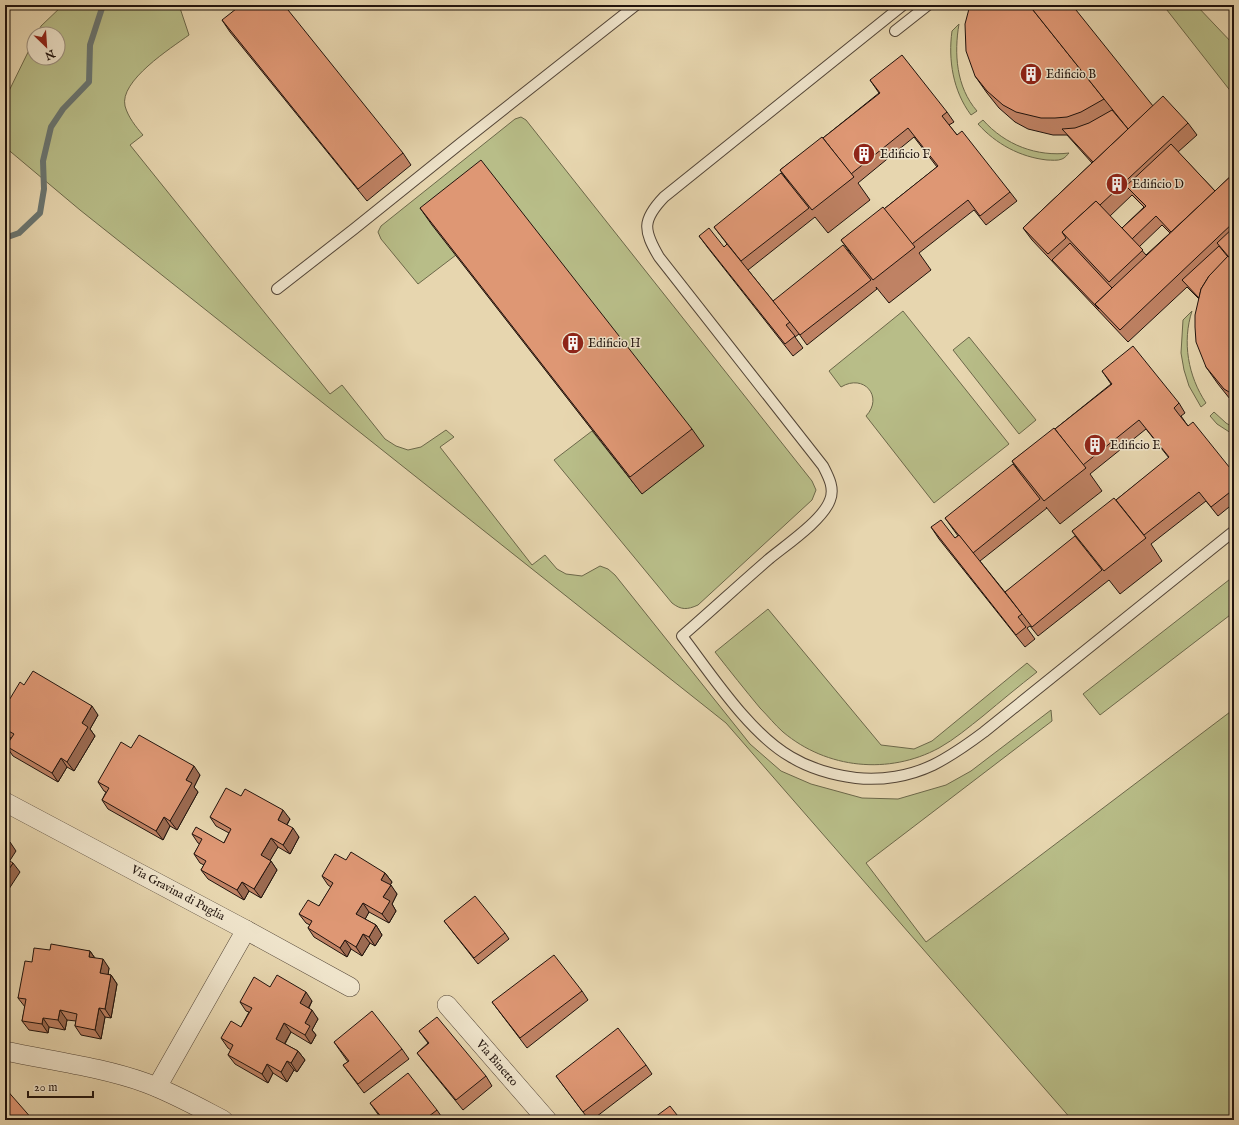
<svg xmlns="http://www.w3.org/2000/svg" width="1239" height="1125" font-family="'IM FELL English',serif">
<rect width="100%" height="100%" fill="#e7d6af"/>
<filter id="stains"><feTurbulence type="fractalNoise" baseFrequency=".005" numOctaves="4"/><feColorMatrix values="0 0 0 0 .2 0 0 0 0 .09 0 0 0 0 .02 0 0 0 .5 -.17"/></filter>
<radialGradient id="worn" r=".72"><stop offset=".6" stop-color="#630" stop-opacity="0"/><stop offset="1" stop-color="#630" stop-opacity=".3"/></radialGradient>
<g fill="#b8bd88" stroke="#6c684a">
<path d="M63,5H179L189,35C171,48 119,81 125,106C128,117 136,127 143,135L130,145L330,394L342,385L385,439L396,446L408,450L421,447L446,430L454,437L440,447L532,565L545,555L557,569L566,574L582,576L600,566L608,569L615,575L750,744L781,771L811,784L862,798L898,799L946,785L971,771L1051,710L1052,721L866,863L926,942L1234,709V1120H1072L726,723L80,210L5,147V99L34,40V58H58V34H37L41,26Z"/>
<path d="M1163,5H1196L1234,45V91L1232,93Z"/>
<path d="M959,24C954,53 956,87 977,111L971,115C953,91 948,60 952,31Z"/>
<path d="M521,117L526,120L812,481L816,490L812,500L698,605C687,610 681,610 672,603L554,460L592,431L642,494L456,255L418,284L381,239L378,232L381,226L515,119Z"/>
<path d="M983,120C1005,145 1037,157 1069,153C1067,155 1065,158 1062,159C1058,161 1051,160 1047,160C1020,157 996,144 978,124Z"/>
<path d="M903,311L1009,444L934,503L866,416C884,397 864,373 841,387L829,371Z"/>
<path d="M1192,311C1182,342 1188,376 1206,403L1201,407L1189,386L1184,370L1181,353L1183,320Z"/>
<path d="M969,337L1036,420L1019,434L953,350Z"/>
<path d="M1214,412L1226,423L1234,428V435L1217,424L1210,416Z"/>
<path d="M1234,576V612L1100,715L1083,694Z"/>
<path d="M768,609L881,745L914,749L932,741L1027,663L1037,672C1019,686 1001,701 983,716C969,727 955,739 939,748C889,775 827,769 783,732C775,725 768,716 760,708C745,690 730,671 715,652Z"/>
</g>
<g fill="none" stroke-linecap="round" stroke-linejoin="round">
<path stroke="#697571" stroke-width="6" d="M5,238L19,233L40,213L44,189L43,161L51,127L63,109L89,82L90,45L103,5"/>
<g stroke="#524436" stroke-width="12">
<g id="service">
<path d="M903,5L664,197C642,220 643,230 659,257L823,466C828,476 835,488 830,500C823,520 786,545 769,559C740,584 711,611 682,636C711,674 749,733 791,757C811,769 833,775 856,778C882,781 910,776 933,765C951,756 968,744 984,732L1234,531"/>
<path d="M895,31L928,5"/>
<path d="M277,289L354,229L461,143L636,5"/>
</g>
</g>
<g stroke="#524436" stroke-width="20">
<g id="minor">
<path d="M5,802L246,930L350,987"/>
<path d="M447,1005L547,1120"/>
<path d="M5,1051C52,1061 101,1067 146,1083C173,1093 198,1107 223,1120"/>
<path d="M157,1087L246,930"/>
</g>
</g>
<use href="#service" stroke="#efe4cb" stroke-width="10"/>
<use href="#minor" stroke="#efe4cb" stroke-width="19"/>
</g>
<g fill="#bf8264" stroke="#20130d" fill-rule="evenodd">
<path d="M222,20L403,153L411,165L367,201L230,32Z"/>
<path d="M975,76L1153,106L1188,123L1197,135L1178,152L1215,191L1234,173V404L1218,384L1206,367L1199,299L1187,287L1128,342L1032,240L1023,228L1092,163L1067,135H1053L1028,129L1015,122L999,108L987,93ZM1132,195L1144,207L1122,228L1110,216ZM1162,225L1170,233L1146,255L1139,247Z"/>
<path d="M870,80L947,112L954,122L949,125L957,135L1010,192L1017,201L986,225L974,210L919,253L931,270L889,303L876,287L877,289L807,345L799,334L795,337L803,348L793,356L708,248L699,236L724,247L727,244L714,227L789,183L780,170L823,138L879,93ZM914,137L937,167L884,209L841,240L851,254L773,301L748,270L815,217L828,233L870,200L858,183Z"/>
<path d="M420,208L692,429L704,446L642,494L432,225Z"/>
<path d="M1102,371L1179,403L1185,413L1181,416L1188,426L1234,473V503L1218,516L1206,501L1151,544L1162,561L1120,594L1109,580L1038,636L1030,626L1027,628L1035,639L1025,647L939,539L931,527L955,538L958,536L945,518L1021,475L1012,461L1055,429L1111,384ZM1146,429L1169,458L1116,500L1072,531L1081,544L1005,592L980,561L1047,508L1046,507L1060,524L1102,491L1090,474Z"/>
<path d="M24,685L98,715L90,729L95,736L74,771L67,767L58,782L13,756L6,746L11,738L5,734V707Z"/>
<path d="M131,748L200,775L194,787L198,792L177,830L170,826L163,840L108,809L102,800L106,792L104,791L98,782Z"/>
<path d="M241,796L290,819L287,825L299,837L290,854L278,847L270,860L277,870L261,898L249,891L244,900L208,879L201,870L204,865L200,863L194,854L200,844L198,843L192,834L224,843L229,833L216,826L210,817Z"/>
<path d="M346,860L385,873L392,882L390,885L397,894L392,904L396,911L389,923L369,912L365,919L376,925L382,935L375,946L370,943L362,956L351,949L347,957L314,937L308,928L310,925L306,923L299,914L319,906L331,887L328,885L322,876Z"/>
<path d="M444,921L505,933L509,939L478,964Z"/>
<path d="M50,950L90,951L95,958L109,968L108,974L111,975L117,984L111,1018L105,1017L101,1039L81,1035L75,1026L76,1021L67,1020L65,1030L49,1027L48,1033L29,1030L22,1021L25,1007L18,998L32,962Z"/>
<path d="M270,987L312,1001L309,1008L318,1019L312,1030L316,1035L311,1044L291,1032L285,1044L298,1051L305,1060L297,1072L294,1070L287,1082L273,1073L268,1083L235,1064L228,1055L231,1050L228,1048L221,1038L241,1027L249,1012L246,1011L240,1002Z"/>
<path d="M582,991L588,1000L527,1048L492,1002Z"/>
<path d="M419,1031L486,1076L492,1086L463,1110L424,1062L417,1053L428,1043Z"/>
<path d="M334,1042L402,1049L409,1059L364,1093L343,1065L348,1062Z"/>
<path d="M646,1065L652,1074L592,1120H589L556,1076Z"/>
<path d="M370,1103L437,1110L443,1119L442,1120H382Z"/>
</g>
<g fill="#9b6a51" stroke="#20130d">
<path d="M92,706L98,715L90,729L95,736L74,771L67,762L82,723Z"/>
<path d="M61,758L67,767L58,782L52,773Z"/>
<path d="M194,766L200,775L194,787L198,792L177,830L170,821L186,780Z"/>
<path d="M283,810L290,819L284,829L278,820Z"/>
<path d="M164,817L170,826L163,840L156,831Z"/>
<path d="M293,828L299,837L290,854L283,845Z"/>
<path d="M271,838L278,847L268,864L261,855Z"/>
<path d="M10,842L16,851L7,865L5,861V849Z"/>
<path d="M271,861L277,870L261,898L254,889Z"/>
<path d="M13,863L20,872L5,895V875Z"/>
<path d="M385,873L392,882L388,889L381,880Z"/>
<path d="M242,882L249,891L244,900L237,890Z"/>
<path d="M391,885L397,894L392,904L396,911L389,923L382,914L383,897Z"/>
<path d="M363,903L369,912L363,923L356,914Z"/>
<path d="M376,925L382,935L375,946L369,937Z"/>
<path d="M363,934L370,943L362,956L356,947Z"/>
<path d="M345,940L351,949L347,957L340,948Z"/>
<path d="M90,951L96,960L89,957Z"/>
<path d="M103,959L109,968L107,982L100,973Z"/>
<path d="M111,975L117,984L111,1018L105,1009Z"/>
<path d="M306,992L312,1001L306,1012L300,1003Z"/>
<path d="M99,1008L105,1017L101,1039L95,1030Z"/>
<path d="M60,1010L67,1020L65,1030L58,1020Z"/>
<path d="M312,1010L318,1019L312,1030L316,1035L311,1044L305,1035V1023Z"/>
<path d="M43,1018L49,1027L48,1033L42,1024Z"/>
<path d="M284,1023L291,1032L282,1048L276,1039Z"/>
<path d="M298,1051L305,1060L297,1072L291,1063Z"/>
<path d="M287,1061L294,1070L287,1082L281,1072Z"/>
<path d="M267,1064L273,1073L268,1083L262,1074Z"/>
</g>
<g fill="#de9774" stroke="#20130d">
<path d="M241,5H284L403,153L358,189L222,20Z"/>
<path d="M970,5H1029L1104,99L1081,112L1067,117L1055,118H1041L1016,112L1003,105L987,91L975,76L966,51L965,24Z"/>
<path d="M1029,5H1072L1153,106L1128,129Z"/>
<path d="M902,55L947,112L942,116L957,135L962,131L1010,192L980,216L968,200L912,244L884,209L938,166L908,128L851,174L823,138L880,93L870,80Z"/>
<path d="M1163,96L1188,123L1100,205L1096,201L1062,232L1066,238L1048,254L1023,228Z"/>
<path d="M1112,110L1128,129L1093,162L1062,129L1075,128L1089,123Z"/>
<path d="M822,137L854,177L812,210L780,170Z"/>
<path d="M1171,144L1215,191L1171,232L1156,216L1132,239L1122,228L1146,206L1126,186Z"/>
<path d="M481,160L692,429L630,477L420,208Z"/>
<path d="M781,173L809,208L741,261L714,227Z"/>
<path d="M1234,173V222L1120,330L1095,304Z"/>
<path d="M1096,201L1143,250L1109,282L1062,232Z"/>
<path d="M883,207L915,247L873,280L841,240Z"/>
<path d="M1234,227V263L1217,243Z"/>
<path d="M709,228L724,247L727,244L790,322L786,325L795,336L785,344L699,236Z"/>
<path d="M1070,243L1112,288L1095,304L1099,309L1052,260Z"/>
<path d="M843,245L871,280L800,335L773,301Z"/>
<path d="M1219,246L1228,257L1209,276L1201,289L1199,298L1182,280Z"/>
<path d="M1228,256L1234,263V395L1224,389L1206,367L1196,342L1195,327V315L1201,289L1209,276Z"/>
<path d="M1133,346L1179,403L1174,408L1177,412L1188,426L1193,422L1234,473V489L1211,507L1199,492L1144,535L1116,500L1169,457L1139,420L1083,465L1055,429L1112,384L1102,371Z"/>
<path d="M1054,428L1086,468L1044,501L1012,461Z"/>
<path d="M1013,464L1040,499L973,553L945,518Z"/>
<path d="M1114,498L1146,538L1104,571L1072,531Z"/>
<path d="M941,520L955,538L959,535L1022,614L1018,617L1026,627L1016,635L931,527Z"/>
<path d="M1075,536L1102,570L1032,627L1005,592Z"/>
<path d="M33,671L92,706L82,723L88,727L67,762L61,758L52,773L6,746L14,734L5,729V707L20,682L24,685Z"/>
<path d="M139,735L194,766L186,780L192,783L170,821L164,817L156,831L102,800L109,788L98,782L121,742L131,748Z"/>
<path d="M226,788L241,796L245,789L283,810L278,820L293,828L283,845L271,838L261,855L271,861L254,889L242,882L237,890L201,870L206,861L194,854L202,839L192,834L196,827L224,843L231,829L210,817Z"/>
<path d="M5,839L10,842L5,849Z"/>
<path d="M351,852L385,873L381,880L391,885L383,897L390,901L382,914L363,903L356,914L376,925L369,937L363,934L356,947L345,940L340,948L308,928L312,921L299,914L308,900L319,906L333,883L322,876L335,854L346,860Z"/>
<path d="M5,858L13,863L5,875Z"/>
<path d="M475,896L505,933L474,958L444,921Z"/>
<path d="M51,944L90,951L89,957L103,959L100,973L111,975L105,1009L99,1008L95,1030L75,1026L77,1014L60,1010L58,1020L43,1018L42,1024L22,1021L26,999L18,998L25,961L32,962L34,948L50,950Z"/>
<path d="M554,955L582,991L520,1038L492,1002Z"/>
<path d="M277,975L306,992L300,1003L312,1010L305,1023L310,1026L305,1035L284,1023L276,1039L298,1051L291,1063L287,1061L281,1072L267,1064L262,1074L228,1055L233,1045L221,1038L231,1021L241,1027L252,1008L240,1002L254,977L270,987Z"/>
<path d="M372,1011L402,1049L358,1084L343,1065L349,1061L334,1042Z"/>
<path d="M437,1017L486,1076L456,1100L417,1053L429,1043L419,1031Z"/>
<path d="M618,1028L646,1065L583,1112L556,1076Z"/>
<path d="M408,1073L437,1110L424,1120H382L383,1119L370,1103Z"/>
<path d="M5,1088L33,1120H5Z"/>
<path d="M670,1106L681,1120H651Z"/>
</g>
<defs>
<g id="building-disc" transform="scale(1.15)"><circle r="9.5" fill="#8f2418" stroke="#efe4cb"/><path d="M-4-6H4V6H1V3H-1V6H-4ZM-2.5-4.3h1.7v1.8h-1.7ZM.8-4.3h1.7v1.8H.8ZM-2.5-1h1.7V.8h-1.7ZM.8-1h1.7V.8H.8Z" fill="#fff"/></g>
</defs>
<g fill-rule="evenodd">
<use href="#building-disc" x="1031" y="74"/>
<use href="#building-disc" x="864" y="154"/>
<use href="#building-disc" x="1117" y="184"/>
<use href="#building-disc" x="573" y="343"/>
<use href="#building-disc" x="1095" y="445"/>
</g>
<g text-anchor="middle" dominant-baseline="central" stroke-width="3" stroke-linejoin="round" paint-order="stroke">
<g font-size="12" fill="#20130d" stroke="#efe4cb" text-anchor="start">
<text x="1046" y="74">Edificio B</text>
<text x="880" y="154">Edificio F</text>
<text x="1132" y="184">Edificio D</text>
<text x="588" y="343">Edificio H</text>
<text x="1110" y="445">Edificio E</text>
</g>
<g font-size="12" fill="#20130d" stroke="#efe4cb">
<text transform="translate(178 893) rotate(28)">Via Gravina di Puglia</text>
<text transform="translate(497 1063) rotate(49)">Via Binetto</text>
</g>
</g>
<rect width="1239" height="1125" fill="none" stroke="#e7d6af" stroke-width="20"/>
<rect x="6" y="6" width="1227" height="1113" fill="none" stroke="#20130d" stroke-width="2"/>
<rect x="10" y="10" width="1219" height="1105" fill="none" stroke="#20130d"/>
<g transform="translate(46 46) rotate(155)"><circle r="19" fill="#efe4cb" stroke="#9c907f"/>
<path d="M0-3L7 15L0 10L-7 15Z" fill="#8f2418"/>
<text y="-6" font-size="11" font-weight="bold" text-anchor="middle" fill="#20130d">N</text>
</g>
<path d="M28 1091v6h65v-6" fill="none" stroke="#20130d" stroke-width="2"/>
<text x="34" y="1091" font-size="12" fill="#20130d" stroke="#efe4cb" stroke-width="3" paint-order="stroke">20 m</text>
<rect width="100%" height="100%" filter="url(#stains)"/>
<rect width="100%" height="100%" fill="url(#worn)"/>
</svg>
